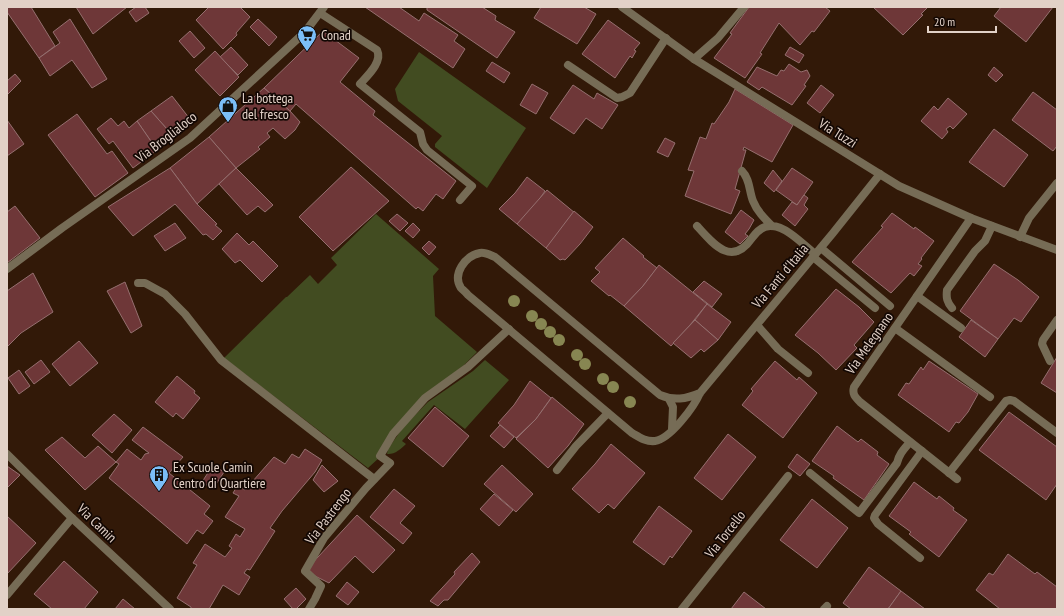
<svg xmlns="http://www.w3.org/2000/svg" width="1064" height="616" font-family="'PT Sans Narrow',sans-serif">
<rect width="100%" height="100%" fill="#321908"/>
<g fill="#424c21">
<path d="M419,52L526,128L487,188L435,147V144L442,136L398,101L395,89Z"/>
<path d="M376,214L439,269L433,276L435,316L477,352L463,366L419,400L380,457L368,468L224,358L286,297H287L310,275L318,284L337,265L331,258Z"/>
<path d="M485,360L509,380L465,429L434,405L402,441L406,444C401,449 394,455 387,454L388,449L404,426L428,402L473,371Z"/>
</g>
<g fill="#6e3738" stroke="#956f6f">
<path d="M7,7H31L55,46L39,58L7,12Z"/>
<path d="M76,7H127L93,34Z"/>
<path d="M136,7H145L149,13L136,22L129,12Z"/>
<path d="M209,7H240L250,17L236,33L237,35L223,49L196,20Z"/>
<path d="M365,7H399L419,21L424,13L458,35L454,41L465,49L453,68Z"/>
<path d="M427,7H482L496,16L495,20L515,32L497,58L427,10Z"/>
<path d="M541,7H584L596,14L587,29L577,44L534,18Z"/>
<path d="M749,7H825L830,11L814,32L812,31L800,45L779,23L760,53L762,54L745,78L714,58L732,34L730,33Z"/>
<path d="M873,7H928L921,14L923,15L903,35Z"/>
<path d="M1001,7H1053L1026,42L994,16Z"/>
<path d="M70,19L107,79L92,88L72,60L50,76L39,58L60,43L53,32Z"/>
<path d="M258,19L277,37L269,46L250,27Z"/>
<path d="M608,20L640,43L634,50L636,51L632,58L630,56L615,78L582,54Z"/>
<path d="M190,31L205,48L194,58L179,41Z"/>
<path d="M323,31L359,58L340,82L375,111L373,115L456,181L443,199L436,194L423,211L418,207L416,209L296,104L290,111L264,88Z"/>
<path d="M231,47L248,65L238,75L220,57Z"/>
<path d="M790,47L804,55L799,63L785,55Z"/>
<path d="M215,51L239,77L220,96L195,70Z"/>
<path d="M492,62L510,73L504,83L486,71Z"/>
<path d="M789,64L801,72L807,70L810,76L804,85L806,86L792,105L762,87L759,90L747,82L757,67L777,76L781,70L784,71Z"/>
<path d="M994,67L1003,75L996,82L988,75Z"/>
<path d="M15,74L21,81L7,95V81Z"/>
<path d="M532,84L548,93L536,114L520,105Z"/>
<path d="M573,85L594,99L597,93L618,105L602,129L586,118L574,134L550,118Z"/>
<path d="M821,85L834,95L820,113L807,103Z"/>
<path d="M264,88L290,111L300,122L295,130L285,139L273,128L267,133L270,137L258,147L260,149L236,168L209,137Z"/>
<path d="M735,89L793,125L772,162L744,147L743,150H746L735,189L740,191L731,214L685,196L694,171L688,170L700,137L706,139L712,123L714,124L729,102Z"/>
<path d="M1033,92L1057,110V146L1053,151L1012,120Z"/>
<path d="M172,96L193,123L174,137L151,111Z"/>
<path d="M948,98L967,114L953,129L950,126L946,129L948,132L942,139L921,121L934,106L938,110Z"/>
<path d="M151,111L174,137L157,150L137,121Z"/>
<path d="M77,114L107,154L112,151L128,173L95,197L48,135Z"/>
<path d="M111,118L118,126L124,121L129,128L137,121L157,150L133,168L113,141L109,144L97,129Z"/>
<path d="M7,120L24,144L7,156Z"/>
<path d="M994,129L1028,155L1004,187L969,162Z"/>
<path d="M209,137L236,168L197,204L170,168Z"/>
<path d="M665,138L675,143L668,157L657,152Z"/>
<path d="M351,167L389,201L333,251L299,217Z"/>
<path d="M170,168L197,204L217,224L215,225L222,231L213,240L206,234L203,235L175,204L133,236L108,207Z"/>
<path d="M236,168L273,205L265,212L258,206L247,215L219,184Z"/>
<path d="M792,168L813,182L797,205L776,190Z"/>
<path d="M773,170L782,181L774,192L764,183Z"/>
<path d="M527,177L545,191L534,207L517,224L499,209L515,193Z"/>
<path d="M547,190L575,213L563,231L546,248L517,224Z"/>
<path d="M804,195L808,198L804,205L808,209L795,226L782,215L792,202L797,205Z"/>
<path d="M15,206L40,238L7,263V212Z"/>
<path d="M741,210L754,220L749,229L745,234L748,236L740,244L725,232Z"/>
<path d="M574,211L593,227L580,244L565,260L563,259L560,260L546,248Z"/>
<path d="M892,213L914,229L915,227L934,241L921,258L922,259L918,264L922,266L914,276L910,273L891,293L852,262L883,227L881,226Z"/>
<path d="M397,214L408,223L400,231L389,221Z"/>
<path d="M175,223L186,238L165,251L154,236Z"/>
<path d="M413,223L420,230L413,238L405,231Z"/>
<path d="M237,233L249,245L253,241L278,266L262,282L240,260L235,263L222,249Z"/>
<path d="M623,238L644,256L643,257L657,268L643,286L624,306L610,295L609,296L591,281L600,272L595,268Z"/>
<path d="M429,241L436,247L429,255L422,248Z"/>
<path d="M994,264L1018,280L1039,297L1021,322L1014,318L998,339L960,311Z"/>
<path d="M659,265L707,304L690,325L671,346L624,306L643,286Z"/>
<path d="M33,273L53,312L21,333L7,347V291Z"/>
<path d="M704,281L722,294L712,307L693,292Z"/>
<path d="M125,282L142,326L131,333L107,291Z"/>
<path d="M836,289L859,307L874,322L854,345L857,348L836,370L818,353L795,335Z"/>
<path d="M707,304L731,322L718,340L695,320Z"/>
<path d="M695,320L718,340L704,352L701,349L691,358L673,343Z"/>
<path d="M971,320L998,339L985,357L959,337Z"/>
<path d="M79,341L98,363L70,386L52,364Z"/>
<path d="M1057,357V393L1041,383Z"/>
<path d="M41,360L50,372L34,384L25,372Z"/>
<path d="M775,361L797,380L799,377L817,393L783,438L742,405L753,391L751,389Z"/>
<path d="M929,361L978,394L968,412L959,423L956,422L949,432L898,395L906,383L909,384L921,367L923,370Z"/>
<path d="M19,370L30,386L19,394L8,378Z"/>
<path d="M177,376L195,391L194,393L200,398L183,419L176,413L173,417L155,402Z"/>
<path d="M530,381L551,398L536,419L516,438L498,423L514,405Z"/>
<path d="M552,397L584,424L568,446L548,468L516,439L536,419Z"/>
<path d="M435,407L469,436L443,467L408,438Z"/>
<path d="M1009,412L1057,447V484L1046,500L979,450Z"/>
<path d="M114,414L132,430L112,453L92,435Z"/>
<path d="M500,425L514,437L504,448L490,436Z"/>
<path d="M837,426L858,442L861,439L878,452L877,455L889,464L864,500L833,478L834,476L812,461Z"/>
<path d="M143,427L183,457L169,473L210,506L204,514L213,521L203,534L197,530L187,544L109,478L119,464L116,462L127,449L141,460L145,454L149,453L132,440Z"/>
<path d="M728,434L756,457L722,500L694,478Z"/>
<path d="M62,437L85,458L98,446L116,462L85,490L45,450Z"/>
<path d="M611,444L645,473L614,509L608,504L599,513L572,489L595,464Z"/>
<path d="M305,449L322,460L315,472L282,511L270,528L275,531L250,570L247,569L244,573L250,577L239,595L223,585L209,609H191V607L177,598L197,565L193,563L205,544L225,557L232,548L229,546L236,534L240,537L245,529L225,517L239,496L233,493L238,485L245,490L250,481L252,482L274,457L285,464L292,454L299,458Z"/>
<path d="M797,454L810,464L800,476L788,467Z"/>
<path d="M213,465L224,472L213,489L202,482Z"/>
<path d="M322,465L338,481L324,492L313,480Z"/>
<path d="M502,465L533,494L516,512L484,484Z"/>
<path d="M7,466L20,475L7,488Z"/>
<path d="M914,482L937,499L939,496L954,508L953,510L967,520L939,557L909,534L911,532L889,516Z"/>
<path d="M394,489L415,506L400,523L412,533L403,544L370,517Z"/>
<path d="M494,494L513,510L499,526L480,509Z"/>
<path d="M812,499L848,528L817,568L780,540Z"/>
<path d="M659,506L692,531L672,558L670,556L664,565L633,542Z"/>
<path d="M357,515L395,550L373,573L355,556L329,583L305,571Z"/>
<path d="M7,516L36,543L7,574Z"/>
<path d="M472,553L480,562L448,600H444L438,606L430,601L455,574L454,572Z"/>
<path d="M1008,554L1035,574L1037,572L1057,587V609H1000L976,590L989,573L993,575Z"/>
<path d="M64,561L98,592L84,609H52L34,594Z"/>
<path d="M869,567L901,591L888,609H851L843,603Z"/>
<path d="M347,582L359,592L348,605L336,596Z"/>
<path d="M296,588L306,599L296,609H293L284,599Z"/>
<path d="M901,591L925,609H888Z"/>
<path d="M744,592L766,609H731Z"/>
<path d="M123,599L135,609H115Z"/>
</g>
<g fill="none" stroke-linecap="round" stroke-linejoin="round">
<g stroke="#766c56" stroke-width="8">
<path d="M320,13L377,50C383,62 367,76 360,84L420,132L423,144L427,150L472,186L460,200"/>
<path d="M568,65L617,98L622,97L630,93L666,38"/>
<path d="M742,171C750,179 749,191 753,201C757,211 764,218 772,226"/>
<path d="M697,226C714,245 732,267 752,238C757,231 763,225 772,226C786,226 805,246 815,254"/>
<path d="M821,248L890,306"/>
<path d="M813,257L875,308"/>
<path d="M917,296L961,328"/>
<path d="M952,308C947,302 946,298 947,290L975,251L985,241L992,226"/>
<path d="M757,325L778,349L808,373"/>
<path d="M895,328L990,397"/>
<path d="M1050,361L1042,344L1043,340L1057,320"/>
<path d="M557,470L576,446L608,413"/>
<path d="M810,473L859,513L897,463C899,454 904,449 910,442"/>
<path d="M949,473L1006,401L1010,400L1014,401L1057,433"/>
<path d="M920,558L878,524L874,518L875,515L922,451"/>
</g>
<g stroke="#766c56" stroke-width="8">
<path d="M622,7L694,59L899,186L971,218L1057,250"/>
<path d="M694,59L718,38L744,7"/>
<path d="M1020,237L1029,218L1057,183"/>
<path d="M138,283H145L165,294L185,314L221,360L374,479"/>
<path d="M700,393C686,399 674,401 660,395L495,257C490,255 485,252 480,253C465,256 452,274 461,288C463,290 466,292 468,295L632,433C639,437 646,442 655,441C670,439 694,407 700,393L833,233L880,174"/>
<path d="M669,399L673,407L672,429"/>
<path d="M7,454L72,518L170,609"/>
<path d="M957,479L860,402C855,397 852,394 854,387L971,218"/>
<path d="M7,595L72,518"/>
<path d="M309,609L315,599L321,586L305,571L324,538L366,488L390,463L380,456L393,434L425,398L468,367L509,329"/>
<path d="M682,609L788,476"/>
<path d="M824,609L827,606"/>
</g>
<path stroke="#766c56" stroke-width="8" d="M7,269L62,228L190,138L305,32L324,7"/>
</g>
<g fill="#878652">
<circle cx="514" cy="301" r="6"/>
<circle cx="532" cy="316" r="6"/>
<circle cx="541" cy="324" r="6"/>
<circle cx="550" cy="332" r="6"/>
<circle cx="559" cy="340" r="6"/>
<circle cx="577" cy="355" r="6"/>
<circle cx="585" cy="364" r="6"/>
<circle cx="603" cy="379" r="6"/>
<circle cx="613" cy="387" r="6"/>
<circle cx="630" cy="402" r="6"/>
</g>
<defs>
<g id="supermarket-pin" transform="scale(1)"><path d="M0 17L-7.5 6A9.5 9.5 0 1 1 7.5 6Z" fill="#7bbef8" stroke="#120703"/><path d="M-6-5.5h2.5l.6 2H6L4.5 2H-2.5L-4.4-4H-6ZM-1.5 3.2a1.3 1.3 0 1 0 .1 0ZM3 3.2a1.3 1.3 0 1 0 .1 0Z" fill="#111"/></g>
<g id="shop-pin" transform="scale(1)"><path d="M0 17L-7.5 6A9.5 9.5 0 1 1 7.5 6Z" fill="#7bbef8" stroke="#120703"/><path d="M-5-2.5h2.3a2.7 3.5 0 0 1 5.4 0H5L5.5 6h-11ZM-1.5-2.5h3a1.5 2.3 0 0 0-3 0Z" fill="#111"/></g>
<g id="building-pin" transform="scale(1)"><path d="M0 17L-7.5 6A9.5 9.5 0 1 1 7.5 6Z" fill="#7bbef8" stroke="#120703"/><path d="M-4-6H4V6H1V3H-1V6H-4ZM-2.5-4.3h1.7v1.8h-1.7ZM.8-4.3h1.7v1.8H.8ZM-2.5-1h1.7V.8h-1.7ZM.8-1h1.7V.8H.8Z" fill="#111"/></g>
</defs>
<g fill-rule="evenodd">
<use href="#supermarket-pin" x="307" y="35"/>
<use href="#shop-pin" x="228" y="106"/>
<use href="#building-pin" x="159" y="475"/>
</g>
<g text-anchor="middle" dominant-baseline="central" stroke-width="3.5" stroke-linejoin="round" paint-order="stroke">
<g font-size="14" fill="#e2d1c7" stroke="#120703" text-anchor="start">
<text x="321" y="35">Conad</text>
<text x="242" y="98">La bottega<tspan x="242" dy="16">del fresco</tspan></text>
<text x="173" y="467">Ex Scuole Camin<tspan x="173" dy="16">Centro di Quartiere</tspan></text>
</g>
<g font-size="14" fill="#e2d1c7" stroke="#120703">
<text transform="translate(838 133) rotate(32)">Via Tuzzi</text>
<text transform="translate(166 137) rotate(-38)">Via Broglialoco</text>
<text transform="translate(780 276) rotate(-50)">Via Fanti d'Italia</text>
<text transform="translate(869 343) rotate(-55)">Via Melegnano</text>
<text transform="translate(328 516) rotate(-53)">Via Pastrengo</text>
<text transform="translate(97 523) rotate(44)">Via Camin</text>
<text transform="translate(725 534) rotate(-52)">Via Torcello</text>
</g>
</g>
<rect width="1064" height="616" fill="none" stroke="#e2d1c7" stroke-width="16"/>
<path d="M928 26v6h68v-6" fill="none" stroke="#e2d1c7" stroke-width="2"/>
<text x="934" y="26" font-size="12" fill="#e2d1c7" stroke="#120703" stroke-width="3" paint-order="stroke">20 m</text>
</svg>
